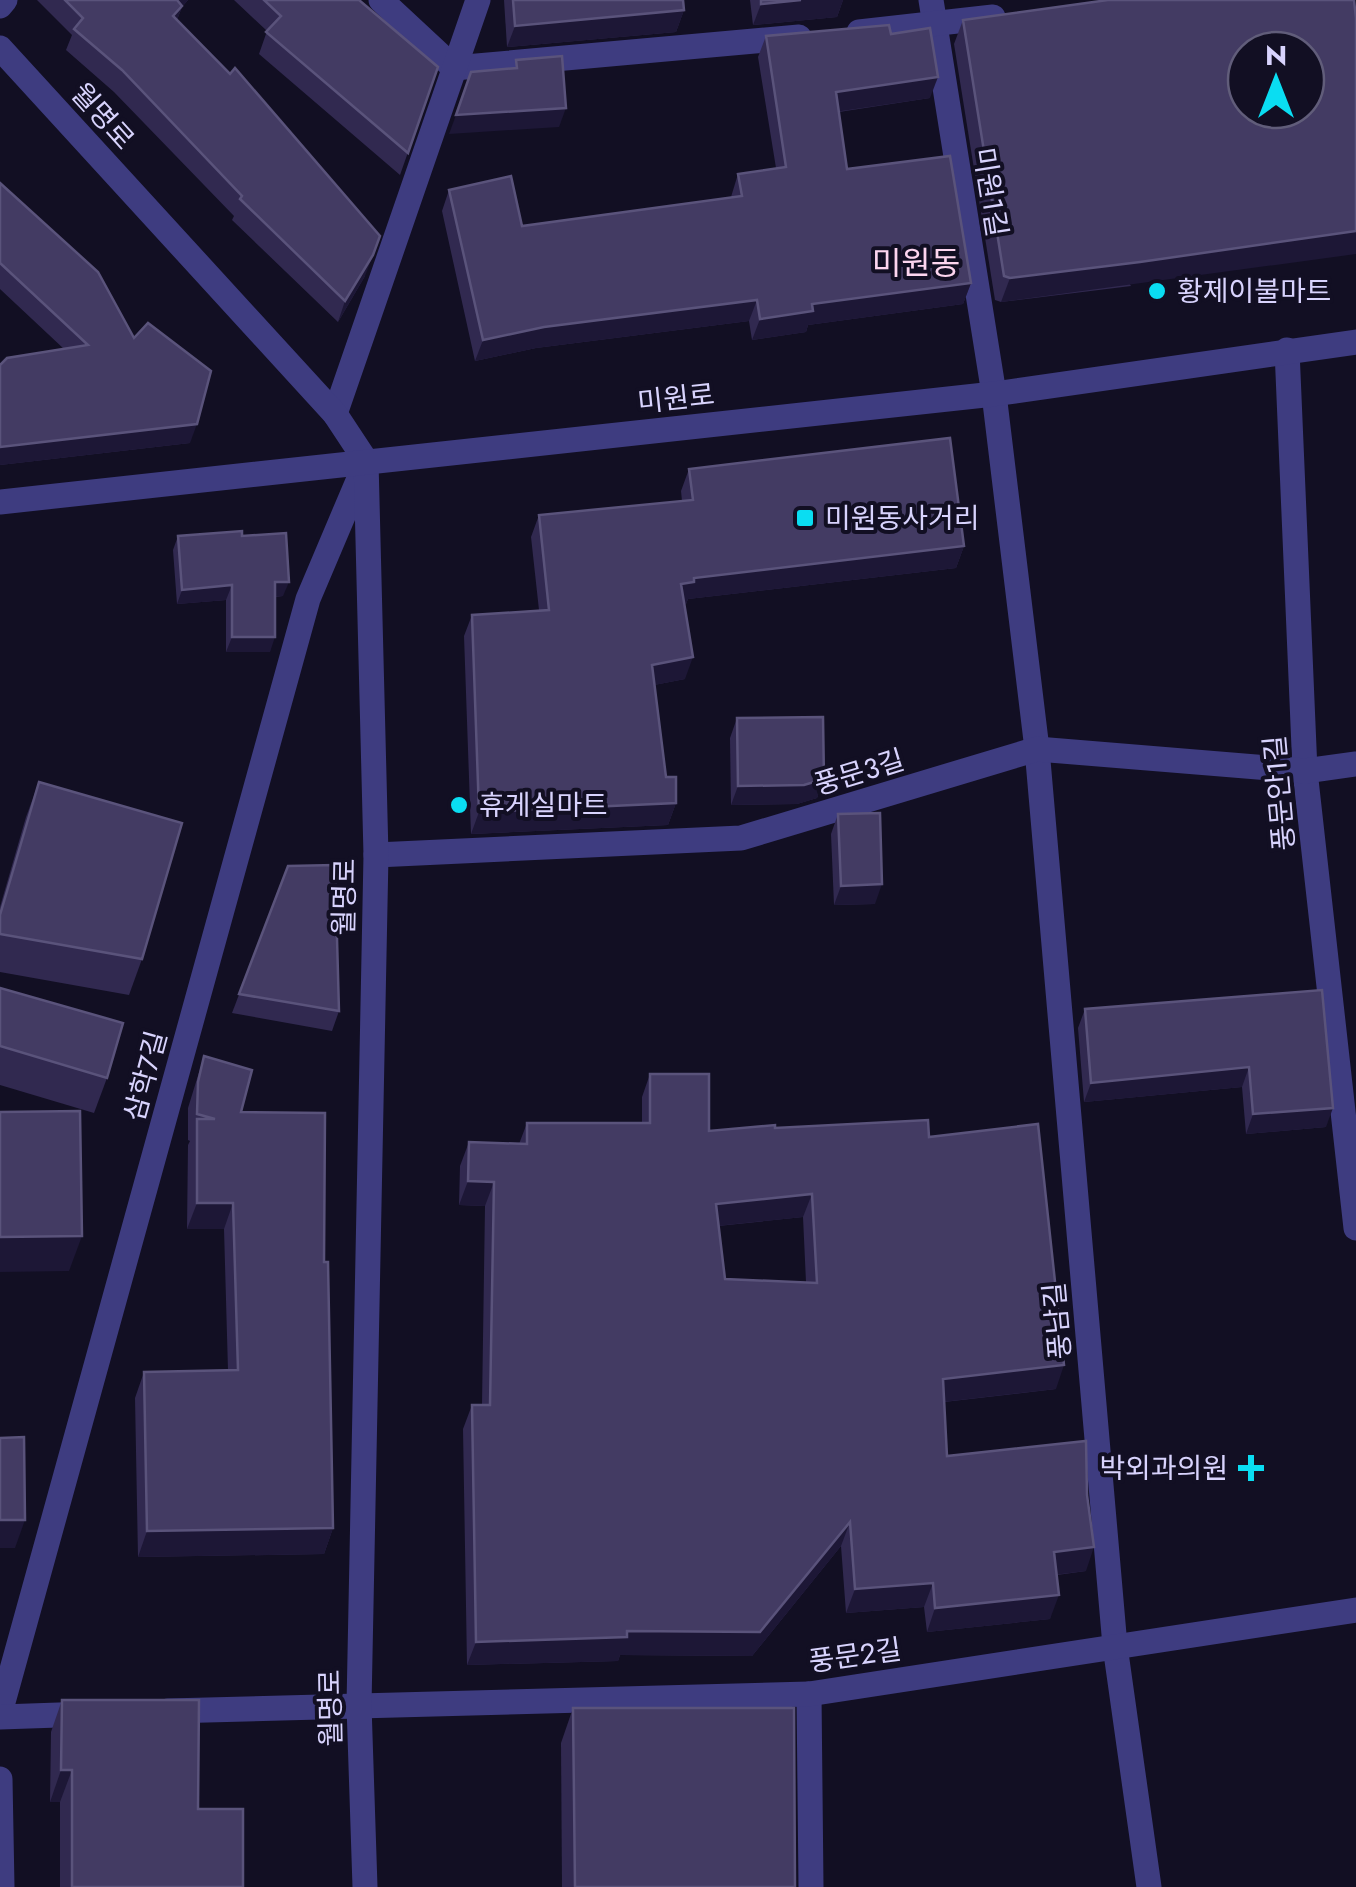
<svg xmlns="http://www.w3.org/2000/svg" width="1356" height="1887" font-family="Jost,'Noto Sans KR',sans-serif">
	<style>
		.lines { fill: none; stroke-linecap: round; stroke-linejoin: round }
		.service { stroke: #3e3c80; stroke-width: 25 }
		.minor { stroke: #3e3c80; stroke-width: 25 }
		.tertiary { stroke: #3e3c80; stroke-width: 25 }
		.wall { fill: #312950; fill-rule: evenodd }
		.shaded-wall { fill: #1d1736 }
		.building { fill: #433b63; stroke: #5a537b; stroke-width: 2.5; fill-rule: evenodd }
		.poi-dot { fill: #0addf2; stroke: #120f23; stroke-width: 4 }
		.labels { text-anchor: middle; stroke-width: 8; stroke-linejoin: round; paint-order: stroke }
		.street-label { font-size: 28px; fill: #d8d3fd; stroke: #120f23 }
		.poi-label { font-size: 28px; fill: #d8d3fd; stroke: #120f23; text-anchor: start }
		.quarter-label { font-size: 32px; fill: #fdd5ef; stroke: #120f23 }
	</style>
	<rect width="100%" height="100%" fill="#120f23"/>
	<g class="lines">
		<g class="service">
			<path d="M381 0 454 68 799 37"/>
			<path d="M931 0 994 394"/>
			<path d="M859 32 993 17"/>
			<path d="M335 414 478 0"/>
		</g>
		<g class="minor">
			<path d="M0 6 5 0"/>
			<path d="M1287 350 1305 771 1356 1228"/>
			<path d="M994 394 1037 749 1115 1646 1149 1887"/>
			<path d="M376 855 741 838 1037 749 1305 771 1356 764"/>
			<path d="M809 1694 811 1887"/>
			<path d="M168 1711 809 1694 1356 1610"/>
			<path d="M0 1713 308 599 366 462"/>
			<path d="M0 1717 88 1714"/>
			<path d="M0 1779 2 1887"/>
		</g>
		<g class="tertiary">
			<path d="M0 48 335 414 366 461 376 855 359 1705 365 1887"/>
			<path d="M0 502 994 394 1356 342"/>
		</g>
	</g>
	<g class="wall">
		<path d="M37 0H188L182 7 177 20 365 276 338 322 232 220 234 216 114 92 66 50 72 35Z"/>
		<path d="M234 0H359L438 67 400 175 259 54 267 31Z"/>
		<path d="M504 0H683L684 10 676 32 507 47Z"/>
		<path d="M750 0H843L837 17 753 25Z"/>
		<path d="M963 20 1131 286 1001 302 995 300 954 44Z"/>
		<path d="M891 34 930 98 839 112 847 169 971 283 963 304 808 325 806 332 752 340 749 321 536 348 475 361 442 211 449 190 522 226 731 197 738 174 776 168 758 57 766 36Z"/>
		<path d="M0 183 190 443 0 465V365L64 349 0 289Z"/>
		<path d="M689 469 964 546 956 568 688 599 686 604 684 605 685 679 654 685 666 777 676 803 668 825 471 834 464 636 472 615 539 610 531 537 539 515 682 501 681 491Z"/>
		<path d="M178 536H242L283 596 275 597 270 652H226V600L177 604 173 550Z"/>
		<path d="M737 718 824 779 817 798 797 804 731 805 730 738Z"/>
		<path d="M39 782 142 959 129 995 0 972V907L26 817Z"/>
		<path d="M838 814 875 904 834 905 831 834Z"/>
		<path d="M288 866 339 1011 332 1031 232 1013Z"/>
		<path d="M0 988 107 1078 94 1113 0 1085Z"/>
		<path d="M1322 990 1326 1127 1246 1134 1242 1087 1084 1102 1078 1028 1085 1009Z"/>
		<path d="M204 1056 241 1112 324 1262 333 1528 324 1554 138 1557 135 1398 144 1372 228 1370 224 1229H187L188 1145 190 1141 188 1140V1108Z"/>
		<path d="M650 1074 709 1131 775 1128 929 1137 1056 1389 944 1402 947 1456 1086 1571 1057 1575 1050 1619 927 1632 924 1607 846 1613 841 1546 752 1656 620 1655 618 1661 467 1665 463 1429 472 1405H482L485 1206 459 1205 460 1166 469 1142 519 1144 527 1123H642V1097ZM803 1217 806 1282 725 1279 718 1226Z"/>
		<path d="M62 1700 198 1809 243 1887H60V1802H50L51 1732Z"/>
		<path d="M573 1708 795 1887H562L561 1743Z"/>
	</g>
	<g class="shaded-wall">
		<path d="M175 0H188L182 7 174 27 165 37Z"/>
		<path d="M801 0H843L837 17 753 25 761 4Z"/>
		<path d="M684 10 676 32 507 47 515 26Z"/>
		<path d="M938 77 930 98 828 113 836 92Z"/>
		<path d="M566 108 559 127 449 134 456 115Z"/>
		<path d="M1356 231V254L1001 302 1010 278Z"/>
		<path d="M373 255 365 276 338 322 345 301Z"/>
		<path d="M971 283 963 304 808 325 806 332 752 340 760 319 812 304Z"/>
		<path d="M757 300 749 321 536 348 475 361 483 340 544 327Z"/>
		<path d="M197 424 190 443 0 465V447Z"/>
		<path d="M964 546 956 568 688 599 686 604 673 606 681 584 694 578Z"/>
		<path d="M275 582H289L283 596 270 597Z"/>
		<path d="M232 585 226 600 177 604 182 590Z"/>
		<path d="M232 637H275L270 652H226Z"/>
		<path d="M693 657 685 679 644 687 652 665Z"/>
		<path d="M824 779 817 798 797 804 731 805 738 786Z"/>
		<path d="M676 803 668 825 471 834 479 812Z"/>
		<path d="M882 884 875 904 834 905 841 886Z"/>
		<path d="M1249 1067 1242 1087 1084 1102 1091 1083Z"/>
		<path d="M1333 1108 1326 1127 1246 1134 1253 1114Z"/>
		<path d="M468 1181 494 1182 485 1206 459 1205Z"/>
		<path d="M812 1194 803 1217 707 1227 716 1204Z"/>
		<path d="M197 1203H233L224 1229H187Z"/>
		<path d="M82 1236 69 1271 0 1272V1237Z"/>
		<path d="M1064 1365 1056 1389 934 1403 943 1379Z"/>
		<path d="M0 1520H25L15 1548H0Z"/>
		<path d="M850 1522 841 1546 752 1656 620 1655 618 1661 467 1665 476 1642 627 1631Z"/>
		<path d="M333 1528 324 1554 138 1557 147 1531Z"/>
		<path d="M1094 1547 1086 1571 1045 1576 1054 1552Z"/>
		<path d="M933 1583 924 1607 846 1613 855 1589Z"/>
		<path d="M1059 1595 1050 1619 927 1632 935 1608Z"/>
		<path d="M61 1770H72L60 1802H50Z"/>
	</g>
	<g class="building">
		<path d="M65 0H177L182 6 173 16 230 74 235 68 380 236 373 255 345 301 240 199 242 196 122 70 74 29 83 18Z"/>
		<path d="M264 0H359L438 67 408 153 266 32 281 16Z"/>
		<path d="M513 0H683L684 10 515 26Z"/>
		<path d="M761 0H801L761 4Z"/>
		<path d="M1108 0H1354L1356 18V231L1140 262 1010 278 1004 276 963 20ZM1246 50H1306V110H1246Z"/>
		<path d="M889 25 891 34 930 28 938 77 836 92 847 169 950 156 971 283 812 304 813 311 760 319 757 300 544 327 483 340 449 190 511 176 522 226 742 196 738 174 786 167 766 36Z"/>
		<path d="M562 56 566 108 456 115 471 72 517 68 516 60Z"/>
		<path d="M0 183 98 272 134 338 148 323 211 371 197 424 0 447V365L7 358 88 345 0 263Z"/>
		<path d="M950 438 964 546 694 578V582L681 584 693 657 652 665 666 777H676V803L479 812 472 615 549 610 539 515 693 500 689 469Z"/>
		<path d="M242 531V536L286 533 289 582H275V637H232V585L182 590 178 536Z"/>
		<path d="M823 717 824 779 804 785 738 786 737 718Z"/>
		<path d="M39 782 182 823 142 959 0 934V915Z"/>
		<path d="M880 813 882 884 841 886 838 814Z"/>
		<path d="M335 865 339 1011 239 994 288 866Z"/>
		<path d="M0 988 123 1023 107 1078 0 1046Z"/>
		<path d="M1322 990 1333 1108 1253 1114 1249 1067 1091 1083 1085 1009Z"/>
		<path d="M204 1056 252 1070 241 1112 325 1113 324 1262H328L333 1528 147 1531 144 1372 238 1370 233 1203H197V1119H215L197 1114 198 1082Z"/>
		<path d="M650 1074H709V1131L775 1125V1128L928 1120 929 1137 1038 1124 1064 1365 943 1379 947 1456 1086 1441 1087 1495 1094 1547 1054 1552 1059 1595 935 1608 933 1583 855 1589 850 1522 760 1632 627 1631V1637L476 1642 472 1405H490L494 1182 468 1181 469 1142 527 1144V1123H650ZM812 1194 817 1283 725 1279 716 1204Z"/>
		<path d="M80 1111 82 1236 0 1237V1112Z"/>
		<path d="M24 1437 25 1520H0V1438Z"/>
		<path d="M62 1700H199L198 1809H243V1887H72V1770H61Z"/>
		<path d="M573 1708H794L795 1887H575Z"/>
	</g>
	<g class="poi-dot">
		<circle cx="1157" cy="291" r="10"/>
		<rect x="795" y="508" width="20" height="20" rx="5"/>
		<circle cx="459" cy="805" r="10"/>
		<path d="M1246 1453h10v10h10v10h-10v10h-10v-10h-10v-10h10z"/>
	</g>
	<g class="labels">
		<g class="street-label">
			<text transform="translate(103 116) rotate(48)" y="10">월명로</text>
			<text transform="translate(991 192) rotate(81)" y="10">미원1길</text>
			<text transform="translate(676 398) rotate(-6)" y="10">미원로</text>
			<text transform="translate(859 772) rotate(-17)" y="10">풍문3길</text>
			<text transform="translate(1279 793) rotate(-95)" y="10">풍문안1길</text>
			<text transform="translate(344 897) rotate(-89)" y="10">월명로</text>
			<text transform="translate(145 1076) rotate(-75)" y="10">삼학7길</text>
			<text transform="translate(1057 1321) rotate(-95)" y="10">풍남길</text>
			<text transform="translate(855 1655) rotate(-8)" y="10">풍문2길</text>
			<text transform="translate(330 1708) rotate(-91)" y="10">월명로</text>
		</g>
		<g class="poi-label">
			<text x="1177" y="301">황제이불마트</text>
			<text x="825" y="528">미원동사거리</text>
			<text x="479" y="815">휴게실마트</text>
			<text x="1228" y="1478" text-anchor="end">박외과의원</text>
		</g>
		<g class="quarter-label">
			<text x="916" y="274">미원동</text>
		</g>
	</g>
	<g transform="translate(1276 80)"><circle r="48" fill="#120f23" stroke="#615d7a" stroke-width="2.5"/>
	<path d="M0-8L18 38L0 25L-18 38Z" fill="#0addf2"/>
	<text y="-15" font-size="28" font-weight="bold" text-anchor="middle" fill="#d8d3fd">N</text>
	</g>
</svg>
